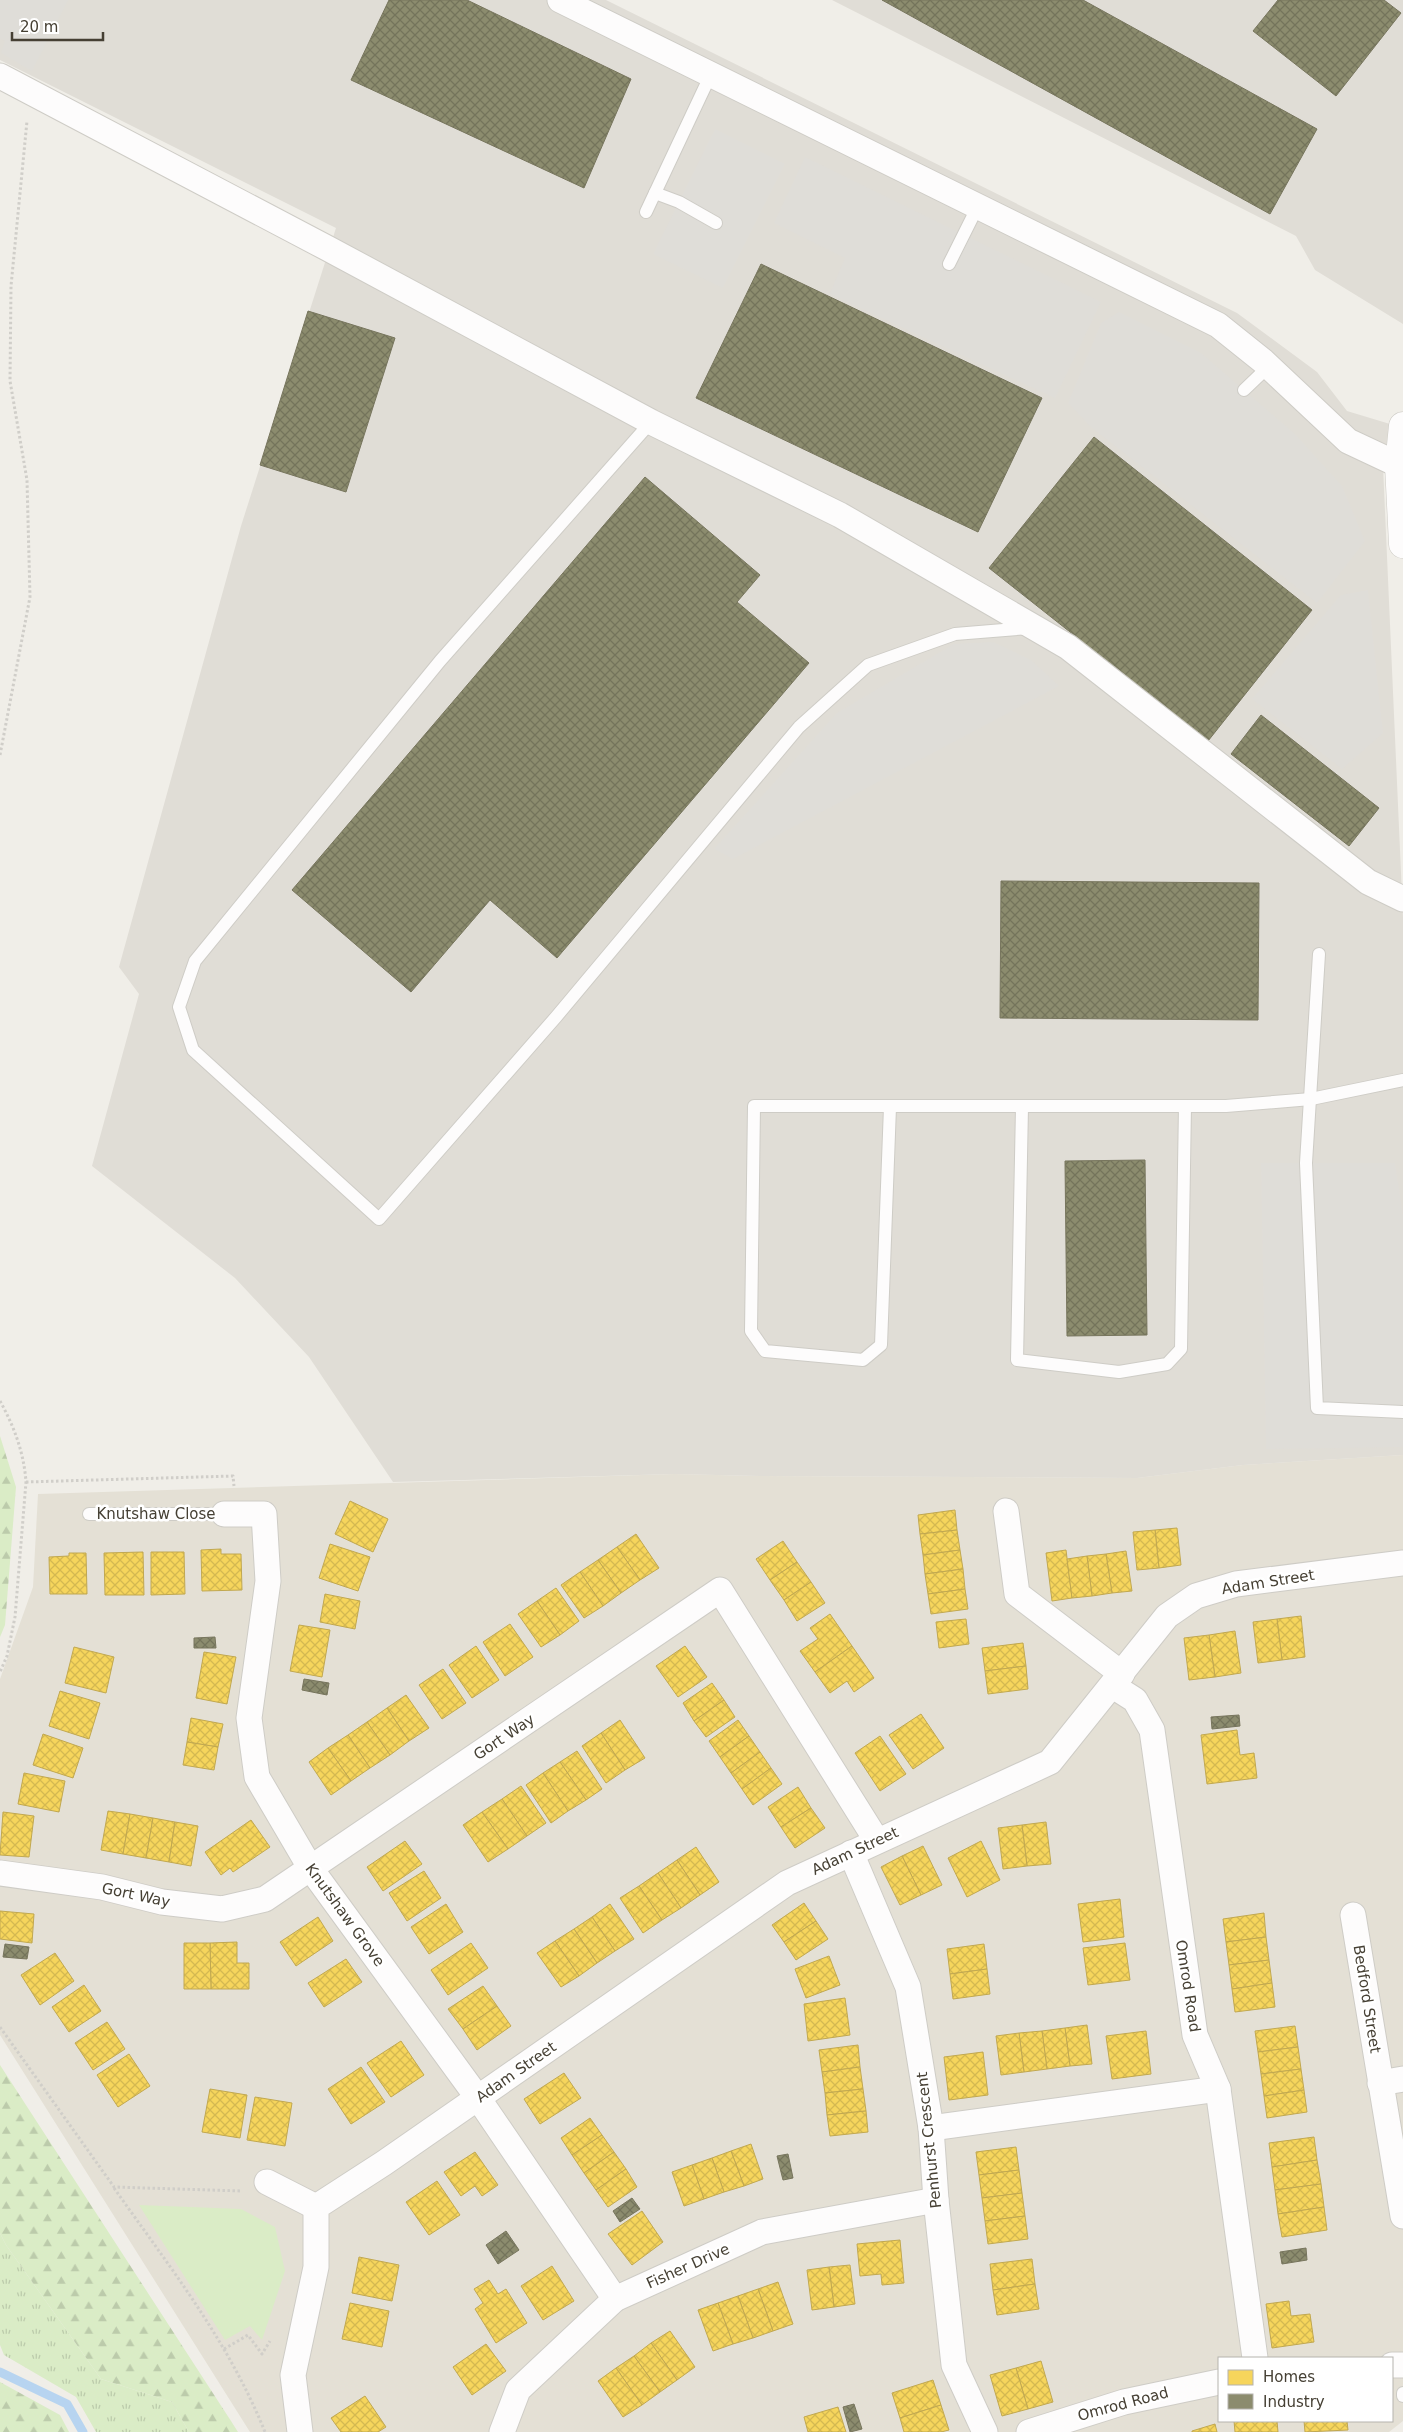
<svg xmlns="http://www.w3.org/2000/svg" width="1403" height="2432" font-family="'DejaVu Sans',sans-serif">
	<style>
		.residential { fill: #e4e0d5; fill-rule: evenodd }
		.industrial { fill: #e0ddd6 }
		.grass { fill: url(#grass-tufts) }
		.forest { fill: url(#forest-firs) }
		.green { fill: #daecc6 }
		.parking { fill: #dfddd8 }
		.homes { fill: url(#homes-cross-hatch); stroke: #c1a850 }
		.industry { fill: url(#industry-cross-hatch); stroke: #77755d }
		.lines { fill: none; stroke-linecap: round; stroke-linejoin: round }
		.stream { stroke: #b7d4f0; stroke-width: 9 }
		.service-casing { stroke: #ceccc6; stroke-width: 14 }
		.minor-casing { stroke: #ceccc6; stroke-width: 27 }
		.tertiary-casing { stroke: #ceccc6; stroke-width: 29 }
		.path { stroke: #d0cec9; stroke-width: 3; stroke-dasharray: 2.5 2.5; stroke-linecap: butt }
		.service { stroke: #fdfcfc; stroke-width: 12 }
		.minor { stroke: #fdfcfc; stroke-width: 25 }
		.tertiary { stroke: #fdfcfc; stroke-width: 28 }
		.labels { text-anchor: middle; stroke-width: 5; stroke-linejoin: round; paint-order: stroke }
		.street-label { font-size: 15px; fill: #464034; stroke: #fff }
	</style>
	<defs>
		<pattern id="grass-tufts" width="24" height="20" patternUnits="userSpaceOnUse" patternTransform="scale(1.25)"><rect width="24" height="20" fill="#daecc6"/><path d="M3 7l-1-3M5 7V3M7 7l1-3M15 17l-1-3M17 17v-4M19 17l1-3" fill="none" stroke="#bccbab"/></pattern>
		<pattern id="forest-firs" width="22" height="20" patternUnits="userSpaceOnUse" patternTransform="scale(1.25)"><rect width="22" height="20" fill="#daecc6"/><path d="M5 1l3.5 6h-7zM16 11l3.5 6h-7z" fill="#bccbab"/></pattern>
		<pattern id="homes-cross-hatch" width="8" height="8" patternUnits="userSpaceOnUse" patternTransform="scale(1.25)"><rect width="8" height="8" fill="#f6d55c"/><path d="M0 0l8 8M0 8l8-8" fill="none" stroke="#d4b851"/></pattern>
		<pattern id="industry-cross-hatch" width="8" height="8" patternUnits="userSpaceOnUse" patternTransform="scale(1.25)"><rect width="8" height="8" fill="#8c8c6e"/><path d="M0 0l8 8M0 8l8-8" fill="none" stroke="#74745b"/></pattern>
	</defs>
	<rect width="100%" height="100%" fill="#f0eee8"/>
	<path class="residential" d="M1403 1455V2421L1389 2432H250L0 2035V1679L33 1587 38 1494 674 1474 759 1476 1137 1478 1243 1465ZM1219 2358H1392V2421H1219Z"/>
	<g class="industrial">
		<path d="M0 0H606L1237 313 1317 372 1347 411 1390 424 1383 466 1403 918V1455L1243 1465 1137 1478 759 1476 674 1474 393 1482 309 1357 235 1278 92 1166 139 994 119 967 241 526 336 228 0 60Z"/>
		<path d="M832 0H1403V324L1315 270 1296 236Z"/>
	</g>
	<path class="grass" d="M0 2233 6 2245 101 2379 172 2402 189 2432H96L76 2397 4 2355 0 2345Z"/>
	<g class="forest">
		<path d="M0 1436 16 1487 5 1625 0 1637Z"/>
		<path d="M0 2065 231 2421 238 2432H189L172 2402 101 2379 6 2245 0 2233Z"/>
		<path d="M0 2382 60 2415 69 2432H0Z"/>
	</g>
	<path class="green" d="M139 2205 241 2209 275 2227 285 2271 262 2340 250 2326 225 2340Z"/>
	<g class="parking">
		<path d="M0 0H68L32 71 1 53 5 41 0 39Z"/>
		<path d="M715 129 785 164 723 288 653 254Z"/>
		<path d="M805 157 1101 302 1055 398 830 294 845 258 774 223Z"/>
		<path d="M1119 312 1201 353 1295 434 1342 486 1365 541 1317 603 1092 428 1068 403 1101 323Z"/>
		<path d="M1368 590 1383 733 1342 769 1252 699 1341 595Z"/>
		<path d="M993 642 1031 660 1059 686 733 859 714 849 837 713 954 644Z"/>
		<path d="M1261 1163H1395L1403 1215V1447L1266 1449Z"/>
	</g>
	<g class="homes">
		<path d="M350 1501 388 1519 373 1552 335 1534Z"/>
		<path d="M955 1510 957 1530 920 1534 918 1515Z"/>
		<path d="M1177 1528 1181 1565 1159 1568 1155 1530Z"/>
		<path d="M957 1530 960 1550 923 1555 920 1534Z"/>
		<path d="M1155 1530 1159 1568 1137 1570 1133 1532Z"/>
		<path d="M636 1534 659 1568 640 1580 617 1547Z"/>
		<path d="M783 1541 797 1562 770 1580 756 1559Z"/>
		<path d="M330 1544 370 1557 358 1591 319 1578Z"/>
		<path d="M617 1547 640 1580 621 1593 598 1560Z"/>
		<path d="M221 1549V1554H241L242 1590 202 1591 201 1550Z"/>
		<path d="M960 1550 963 1569 925 1574 923 1555Z"/>
		<path d="M1066 1550 1072 1598 1052 1601 1046 1553Z"/>
		<path d="M1126 1551 1132 1591 1112 1593 1106 1554Z"/>
		<path d="M143 1552 144 1595H105L104 1553Z"/>
		<path d="M151 1552H184L185 1594 151 1595Z"/>
		<path d="M69 1553H86L87 1594H50L49 1557 69 1556Z"/>
		<path d="M1106 1554 1112 1593 1092 1596 1087 1556Z"/>
		<path d="M1087 1556 1092 1596 1072 1598 1067 1559Z"/>
		<path d="M598 1560 621 1593 603 1606 580 1572Z"/>
		<path d="M797 1562 811 1582 784 1600 770 1580Z"/>
		<path d="M963 1569 965 1589 928 1594 925 1574Z"/>
		<path d="M580 1572 603 1606 584 1618 561 1585Z"/>
		<path d="M811 1582 825 1603 797 1621 784 1600Z"/>
		<path d="M556 1588 579 1621 560 1635 537 1601Z"/>
		<path d="M965 1589 968 1609 931 1614 928 1594Z"/>
		<path d="M325 1594 360 1601 355 1629 320 1622Z"/>
		<path d="M537 1601 560 1635 541 1647 518 1614Z"/>
		<path d="M830 1614 852 1646 815 1672 800 1651 818 1639 810 1628Z"/>
		<path d="M1301 1616 1305 1657 1282 1660 1277 1619Z"/>
		<path d="M966 1619 969 1644 939 1648 936 1622Z"/>
		<path d="M1277 1619 1282 1660 1258 1663 1253 1622Z"/>
		<path d="M510 1624 533 1657 505 1676 483 1642Z"/>
		<path d="M299 1625 330 1630 322 1677 290 1671Z"/>
		<path d="M1235 1631 1241 1673 1215 1677 1209 1635Z"/>
		<path d="M1209 1635 1215 1677 1189 1680 1184 1638Z"/>
		<path d="M1023 1643 1026 1666 985 1671 982 1648Z"/>
		<path d="M476 1646 499 1680 472 1698 449 1665Z"/>
		<path d="M685 1646 707 1677 678 1697 656 1666Z"/>
		<path d="M852 1646 874 1678 854 1692 847 1681 830 1693 815 1672Z"/>
		<path d="M74 1647 114 1657 106 1693 65 1683Z"/>
		<path d="M204 1652 236 1657 227 1704 196 1698Z"/>
		<path d="M1026 1666 1028 1689 988 1694 985 1671Z"/>
		<path d="M443 1669 466 1703 442 1719 419 1685Z"/>
		<path d="M712 1683 724 1700 694 1721 683 1703Z"/>
		<path d="M60 1691 100 1703 89 1739 49 1726Z"/>
		<path d="M406 1695 429 1728 409 1741 387 1708Z"/>
		<path d="M724 1700 735 1717 706 1737 694 1721Z"/>
		<path d="M387 1708 409 1741 390 1755 367 1722Z"/>
		<path d="M921 1714 944 1748 913 1769 889 1735Z"/>
		<path d="M191 1718 223 1724 218 1747 187 1742Z"/>
		<path d="M620 1720 645 1758 625 1770 601 1733Z"/>
		<path d="M738 1720 749 1736 720 1757 709 1741Z"/>
		<path d="M367 1722 390 1755 370 1768 348 1735Z"/>
		<path d="M1237 1730 1240 1755 1254 1753 1257 1778 1207 1784 1201 1735Z"/>
		<path d="M601 1733 625 1770 606 1783 582 1746Z"/>
		<path d="M43 1734 83 1748 73 1778 33 1765Z"/>
		<path d="M348 1735 370 1768 351 1781 328 1748Z"/>
		<path d="M749 1736 760 1752 731 1773 720 1757Z"/>
		<path d="M880 1736 906 1774 880 1791 855 1753Z"/>
		<path d="M187 1742 218 1747 214 1770 183 1765Z"/>
		<path d="M328 1748 351 1781 331 1795 309 1762Z"/>
		<path d="M577 1751 602 1789 586 1800 560 1762Z"/>
		<path d="M760 1752 771 1768 742 1789 731 1773Z"/>
		<path d="M560 1762 586 1800 568 1811 543 1773Z"/>
		<path d="M771 1768 782 1784 753 1805 742 1789Z"/>
		<path d="M24 1773 65 1781 59 1812 18 1804Z"/>
		<path d="M543 1773 568 1811 551 1823 526 1785Z"/>
		<path d="M521 1786 546 1823 527 1836 502 1799Z"/>
		<path d="M798 1787 811 1808 781 1827 768 1807Z"/>
		<path d="M502 1799 527 1836 508 1849 482 1812Z"/>
		<path d="M811 1808 825 1828 795 1848 781 1827Z"/>
		<path d="M108 1811 130 1814 123 1854 101 1850Z"/>
		<path d="M3 1812 34 1816 29 1857 0 1855Z"/>
		<path d="M482 1812 508 1849 488 1862 463 1825Z"/>
		<path d="M130 1814 153 1818 146 1858 123 1854Z"/>
		<path d="M153 1818 175 1822 169 1862 146 1858Z"/>
		<path d="M251 1820 270 1847 233 1872 230 1868 221 1875 205 1852Z"/>
		<path d="M175 1822 198 1826 191 1866 169 1862Z"/>
		<path d="M1046 1822 1051 1864 1027 1866 1022 1825Z"/>
		<path d="M1022 1825 1027 1866 1003 1869 998 1828Z"/>
		<path d="M405 1841 422 1864 383 1891 367 1867Z"/>
		<path d="M981 1841 1000 1880 967 1897 948 1858Z"/>
		<path d="M923 1846 942 1885 921 1895 902 1856Z"/>
		<path d="M696 1847 719 1882 700 1895 677 1860Z"/>
		<path d="M902 1856 921 1895 900 1905 881 1867Z"/>
		<path d="M677 1860 700 1895 681 1908 658 1873Z"/>
		<path d="M424 1871 441 1898 407 1921 389 1893Z"/>
		<path d="M658 1873 681 1908 662 1920 639 1886Z"/>
		<path d="M639 1886 662 1920 643 1933 620 1898Z"/>
		<path d="M1120 1899 1124 1937 1083 1942 1078 1904Z"/>
		<path d="M804 1903 816 1921 784 1942 772 1925Z"/>
		<path d="M446 1904 463 1932 429 1954 411 1927Z"/>
		<path d="M610 1904 634 1939 615 1951 592 1917Z"/>
		<path d="M0 1911 34 1914 32 1943 0 1939Z"/>
		<path d="M1264 1913 1266 1937 1226 1942 1223 1919Z"/>
		<path d="M318 1917 333 1941 296 1966 280 1942Z"/>
		<path d="M592 1917 615 1951 597 1963 574 1929Z"/>
		<path d="M816 1921 828 1939 796 1960 784 1942Z"/>
		<path d="M574 1929 597 1963 579 1976 555 1941Z"/>
		<path d="M1266 1937 1269 1960 1229 1965 1226 1942Z"/>
		<path d="M555 1941 579 1976 561 1987 537 1953Z"/>
		<path d="M237 1942V1963H249V1989H211L210 1943Z"/>
		<path d="M184 1943H210L211 1989H184Z"/>
		<path d="M471 1943 488 1968 448 1995 431 1970Z"/>
		<path d="M1125 1943 1130 1980 1088 1985 1083 1948Z"/>
		<path d="M984 1944 987 1969 950 1974 947 1949Z"/>
		<path d="M55 1953 74 1981 40 2005 21 1975Z"/>
		<path d="M829 1956 840 1985 806 1998 795 1969Z"/>
		<path d="M346 1959 362 1982 324 2007 308 1983Z"/>
		<path d="M1269 1960 1272 1983 1232 1989 1229 1965Z"/>
		<path d="M987 1969 990 1994 953 1999 950 1974Z"/>
		<path d="M1272 1983 1275 2007 1235 2012 1232 1989Z"/>
		<path d="M84 1985 101 2011 69 2032 52 2007Z"/>
		<path d="M483 1986 497 2006 463 2029 448 2009Z"/>
		<path d="M845 1998 850 2035 808 2041 804 2004Z"/>
		<path d="M497 2006 511 2026 477 2050 463 2029Z"/>
		<path d="M107 2022 125 2049 93 2070 75 2043Z"/>
		<path d="M1087 2025 1092 2064 1070 2066 1065 2028Z"/>
		<path d="M1295 2026 1298 2047 1258 2052 1255 2031Z"/>
		<path d="M1065 2028 1070 2066 1047 2069 1042 2031Z"/>
		<path d="M1042 2031 1047 2069 1024 2072 1019 2033Z"/>
		<path d="M1146 2031 1151 2074 1112 2079 1106 2036Z"/>
		<path d="M1019 2033 1024 2072 1001 2075 996 2036Z"/>
		<path d="M401 2041 424 2075 391 2097 367 2063Z"/>
		<path d="M858 2045 860 2067 822 2072 819 2050Z"/>
		<path d="M1298 2047 1301 2069 1261 2074 1258 2052Z"/>
		<path d="M983 2052 988 2095 949 2100 944 2057Z"/>
		<path d="M129 2054 150 2086 118 2107 97 2075Z"/>
		<path d="M361 2067 385 2102 351 2124 328 2089Z"/>
		<path d="M860 2067 863 2089 825 2093 822 2072Z"/>
		<path d="M1301 2069 1304 2090 1264 2096 1261 2074Z"/>
		<path d="M564 2073 581 2098 540 2124 524 2099Z"/>
		<path d="M210 2089 247 2095 240 2138 202 2132Z"/>
		<path d="M863 2089 866 2111 827 2115 825 2093Z"/>
		<path d="M1304 2090 1307 2112 1267 2118 1264 2096Z"/>
		<path d="M255 2097 292 2103 285 2146 247 2140Z"/>
		<path d="M866 2111 868 2132 830 2136 827 2115Z"/>
		<path d="M590 2118 602 2135 572 2155 561 2138Z"/>
		<path d="M602 2135 614 2152 584 2173 572 2155Z"/>
		<path d="M1314 2137 1317 2160 1272 2167 1269 2143Z"/>
		<path d="M751 2144 763 2179 744 2186 731 2151Z"/>
		<path d="M1016 2147 1019 2170 979 2175 976 2152Z"/>
		<path d="M731 2151 744 2186 724 2192 712 2158Z"/>
		<path d="M475 2152 498 2185 482 2196 475 2186 461 2196 444 2172Z"/>
		<path d="M614 2152 626 2169 596 2190 584 2173Z"/>
		<path d="M712 2158 724 2192 704 2199 692 2165Z"/>
		<path d="M1317 2160 1321 2184 1275 2190 1272 2167Z"/>
		<path d="M692 2165 704 2199 684 2206 672 2172Z"/>
		<path d="M626 2169 637 2187 608 2207 596 2190Z"/>
		<path d="M1019 2170 1022 2193 982 2198 979 2175Z"/>
		<path d="M437 2181 460 2215 429 2235 406 2202Z"/>
		<path d="M1321 2184 1324 2207 1278 2214 1275 2190Z"/>
		<path d="M1022 2193 1025 2216 985 2221 982 2198Z"/>
		<path d="M1324 2207 1327 2230 1282 2237 1278 2214Z"/>
		<path d="M642 2211 663 2242 632 2265 608 2234Z"/>
		<path d="M1025 2216 1028 2239 988 2244 985 2221Z"/>
		<path d="M900 2240 904 2283 882 2285 881 2274 860 2276 857 2244Z"/>
		<path d="M359 2257 399 2265 392 2301 352 2293Z"/>
		<path d="M1032 2259 1035 2284 993 2290 990 2264Z"/>
		<path d="M850 2265 855 2304 834 2307 829 2267Z"/>
		<path d="M552 2266 574 2301 543 2320 521 2286Z"/>
		<path d="M829 2267 834 2307 812 2310 807 2270Z"/>
		<path d="M489 2280 498 2294 506 2289 527 2323 496 2343 475 2309 483 2303 474 2289Z"/>
		<path d="M778 2282 793 2324 773 2331 758 2289Z"/>
		<path d="M1035 2284 1039 2309 997 2315 993 2290Z"/>
		<path d="M758 2289 773 2331 753 2338 738 2296Z"/>
		<path d="M738 2296 753 2338 733 2344 718 2303Z"/>
		<path d="M1289 2301 1291 2316 1310 2314 1314 2342 1272 2348 1266 2304Z"/>
		<path d="M350 2303 389 2311 382 2347 342 2339Z"/>
		<path d="M718 2303 733 2344 713 2351 698 2310Z"/>
		<path d="M670 2331 695 2367 677 2380 651 2343Z"/>
		<path d="M651 2343 677 2380 660 2392 634 2356Z"/>
		<path d="M486 2344 506 2371 472 2395 453 2367Z"/>
		<path d="M634 2356 660 2392 642 2405 616 2368Z"/>
		<path d="M1041 2361 1053 2402 1028 2409 1016 2368Z"/>
		<path d="M616 2368 642 2405 623 2417 598 2381Z"/>
		<path d="M1016 2368 1028 2409 1002 2416 990 2375Z"/>
		<path d="M933 2380 941 2405 900 2418 892 2393Z"/>
		<path d="M365 2396 386 2427 378 2432H341L331 2418Z"/>
		<path d="M941 2405 949 2430 941 2432H904L900 2418Z"/>
		<path d="M838 2407 846 2432H808L804 2417Z"/>
		<path d="M1234 2421H1277L1278 2432H1235Z"/>
		<path d="M1304 2421H1347L1348 2430 1305 2432Z"/>
		<path d="M1215 2424 1217 2432H1192V2431Z"/>
	</g>
	<g class="industry">
		<path d="M389 0H467L631 79 584 188 351 80Z"/>
		<path d="M882 0H1083L1317 129 1270 214Z"/>
		<path d="M1278 0H1384L1401 13 1336 96 1253 31Z"/>
		<path d="M761 264 1042 398 978 532 696 398Z"/>
		<path d="M308 311 395 338 346 492 260 465Z"/>
		<path d="M1094 437 1312 610 1208 741 989 568Z"/>
		<path d="M645 477 760 575 737 602 809 663 557 958 490 900 411 992 292 890Z"/>
		<path d="M1261 715 1379 808 1349 846 1231 754Z"/>
		<path d="M1001 881 1259 883 1258 1020 1000 1018Z"/>
		<path d="M1145 1160 1147 1335 1067 1336 1065 1161Z"/>
		<path d="M215 1637 216 1648H194V1638Z"/>
		<path d="M304 1679 329 1683 327 1695 302 1690Z"/>
		<path d="M1239 1715 1240 1726 1212 1729 1211 1717Z"/>
		<path d="M5 1944 29 1947 27 1959 3 1957Z"/>
		<path d="M788 2154 793 2178 783 2180 777 2156Z"/>
		<path d="M632 2198 640 2209 620 2222 613 2211Z"/>
		<path d="M506 2231 519 2250 498 2264 486 2245Z"/>
		<path d="M1306 2248 1307 2260 1282 2264 1280 2252Z"/>
		<path d="M854 2404 862 2429 850 2432 843 2407Z"/>
	</g>
	<g class="lines">
		<path class="stream" d="M0 2372 67 2404 83 2432"/>
		<g class="service-casing">
			<g id="service">
				<path d="M655 193 679 202 716 223"/>
				<path d="M646 212 711 74"/>
				<path d="M949 264 978 206"/>
				<path d="M1244 390 1269 366"/>
				<path d="M651 422 440 661 195 961 179 1007 193 1050 379 1219 556 1017 799 727 868 665 955 634 1029 628"/>
				<path d="M1319 954 1306 1163 1317 1408 1403 1412"/>
				<path d="M890 1107 881 1345 863 1360 765 1351 751 1331 754 1106H1226L1311 1099 1403 1080"/>
				<path d="M1022 1107 1017 1360 1119 1372 1167 1364 1181 1349 1185 1106"/>
				<path d="M89 1514H224"/>
				<path d="M1403 2393V2396"/>
			</g>
		</g>
		<g class="minor-casing">
			<g id="minor">
				<path d="M560 0 1218 325 1263 361 1348 441 1399 465"/>
				<path d="M0 76 327 248 651 422 840 515 1068 647 1368 882 1403 899"/>
				<path d="M1006 1511 1017 1594 1122 1674"/>
				<path d="M224 1514H264L268 1581 249 1718 257 1777 311 1869 478 2098 615 2299"/>
				<path d="M1113 1686 1135 1700 1152 1730 1195 2035 1218 2089 1255 2358"/>
				<path d="M851 1853 908 1987 931 2128 936 2200 954 2365 985 2432"/>
				<path d="M0 1873 102 1887 162 1902 222 1909 265 1899 720 1590 877 1841"/>
				<path d="M1353 1915 1403 2216"/>
				<path d="M1380 2083 1403 2079"/>
				<path d="M931 2128 1218 2089"/>
				<path d="M267 2182 316 2207"/>
				<path d="M1392 2365H1403"/>
				<path d="M300 2432 293 2375 316 2267V2207L384 2163 787 1883 1050 1762 1167 1616 1196 1596 1236 1584 1403 1563"/>
				<path d="M502 2432 518 2390 615 2299 762 2232 936 2200"/>
				<path d="M1029 2432 1124 2402 1219 2382"/>
			</g>
		</g>
		<g class="tertiary-casing">
			<path id="tertiary" d="M1403 426 1399 465 1403 544"/>
		</g>
		<g class="path">
			<path d="M0 755 30 597 27 480 10 381 11 286 27 121"/>
			<path d="M0 1401C14 1426 24 1453 26 1482L15 1617 7 1656 0 1672"/>
			<path d="M26 1482 233 1476 234 1486"/>
			<path d="M0 2027 114 2187 242 2191"/>
			<path d="M114 2188C169 2266 229 2342 265 2432"/>
			<path d="M224 2349 248 2335 262 2354 270 2341"/>
		</g>
		<use href="#service" class="service"/>
		<use href="#minor" class="minor"/>
		<use href="#tertiary" class="tertiary"/>
	</g>
	<g class="labels">
		<g class="street-label">
			<text x="156" y="1519">Knutshaw Close</text>
			<text transform="translate(1268 1582) rotate(-9)" y="5">Adam Street</text>
			<text transform="translate(504 1737) rotate(-34)" y="5">Gort Way</text>
			<text transform="translate(855 1851) rotate(-25)" y="5">Adam Street</text>
			<text transform="translate(136 1895) rotate(12)" y="5">Gort Way</text>
			<text transform="translate(345 1915) rotate(54)" y="5">Knutshaw Grove</text>
			<text transform="translate(1188 1986) rotate(81)" y="5">Omrod Road</text>
			<text transform="translate(1367 1999) rotate(81)" y="5">Bedford Street</text>
			<text transform="translate(516 2072) rotate(-35)" y="5">Adam Street</text>
			<text transform="translate(929 2140) rotate(-96)" y="5">Penhurst Crescent</text>
			<text transform="translate(688 2266) rotate(-24)" y="5">Fisher Drive</text>
			<text transform="translate(1123 2404) rotate(-15)" y="5">Omrod Road</text>
		</g>
	</g>
	<rect x="1218" y="2357" width="175" height="65" fill="#ffffff" stroke="#b5b3ae"/>
	<rect x="1228" y="2370" width="25" height="15" fill="#f6d55c" stroke="#b5b3ae"/>
	<text x="1263" y="2382" font-size="15" fill="#464034">Homes</text>
	<rect x="1228" y="2394" width="25" height="15" fill="#8c8c6e" stroke="#b5b3ae"/>
	<text x="1263" y="2407" font-size="15" fill="#464034">Industry</text>
	<path d="M12 32v8h91v-8" fill="none" stroke="#464034" stroke-width="2.5"/>
	<text x="20" y="32" font-size="15" fill="#464034" stroke="#ffffff" stroke-width="4" paint-order="stroke">20 m</text>
</svg>
